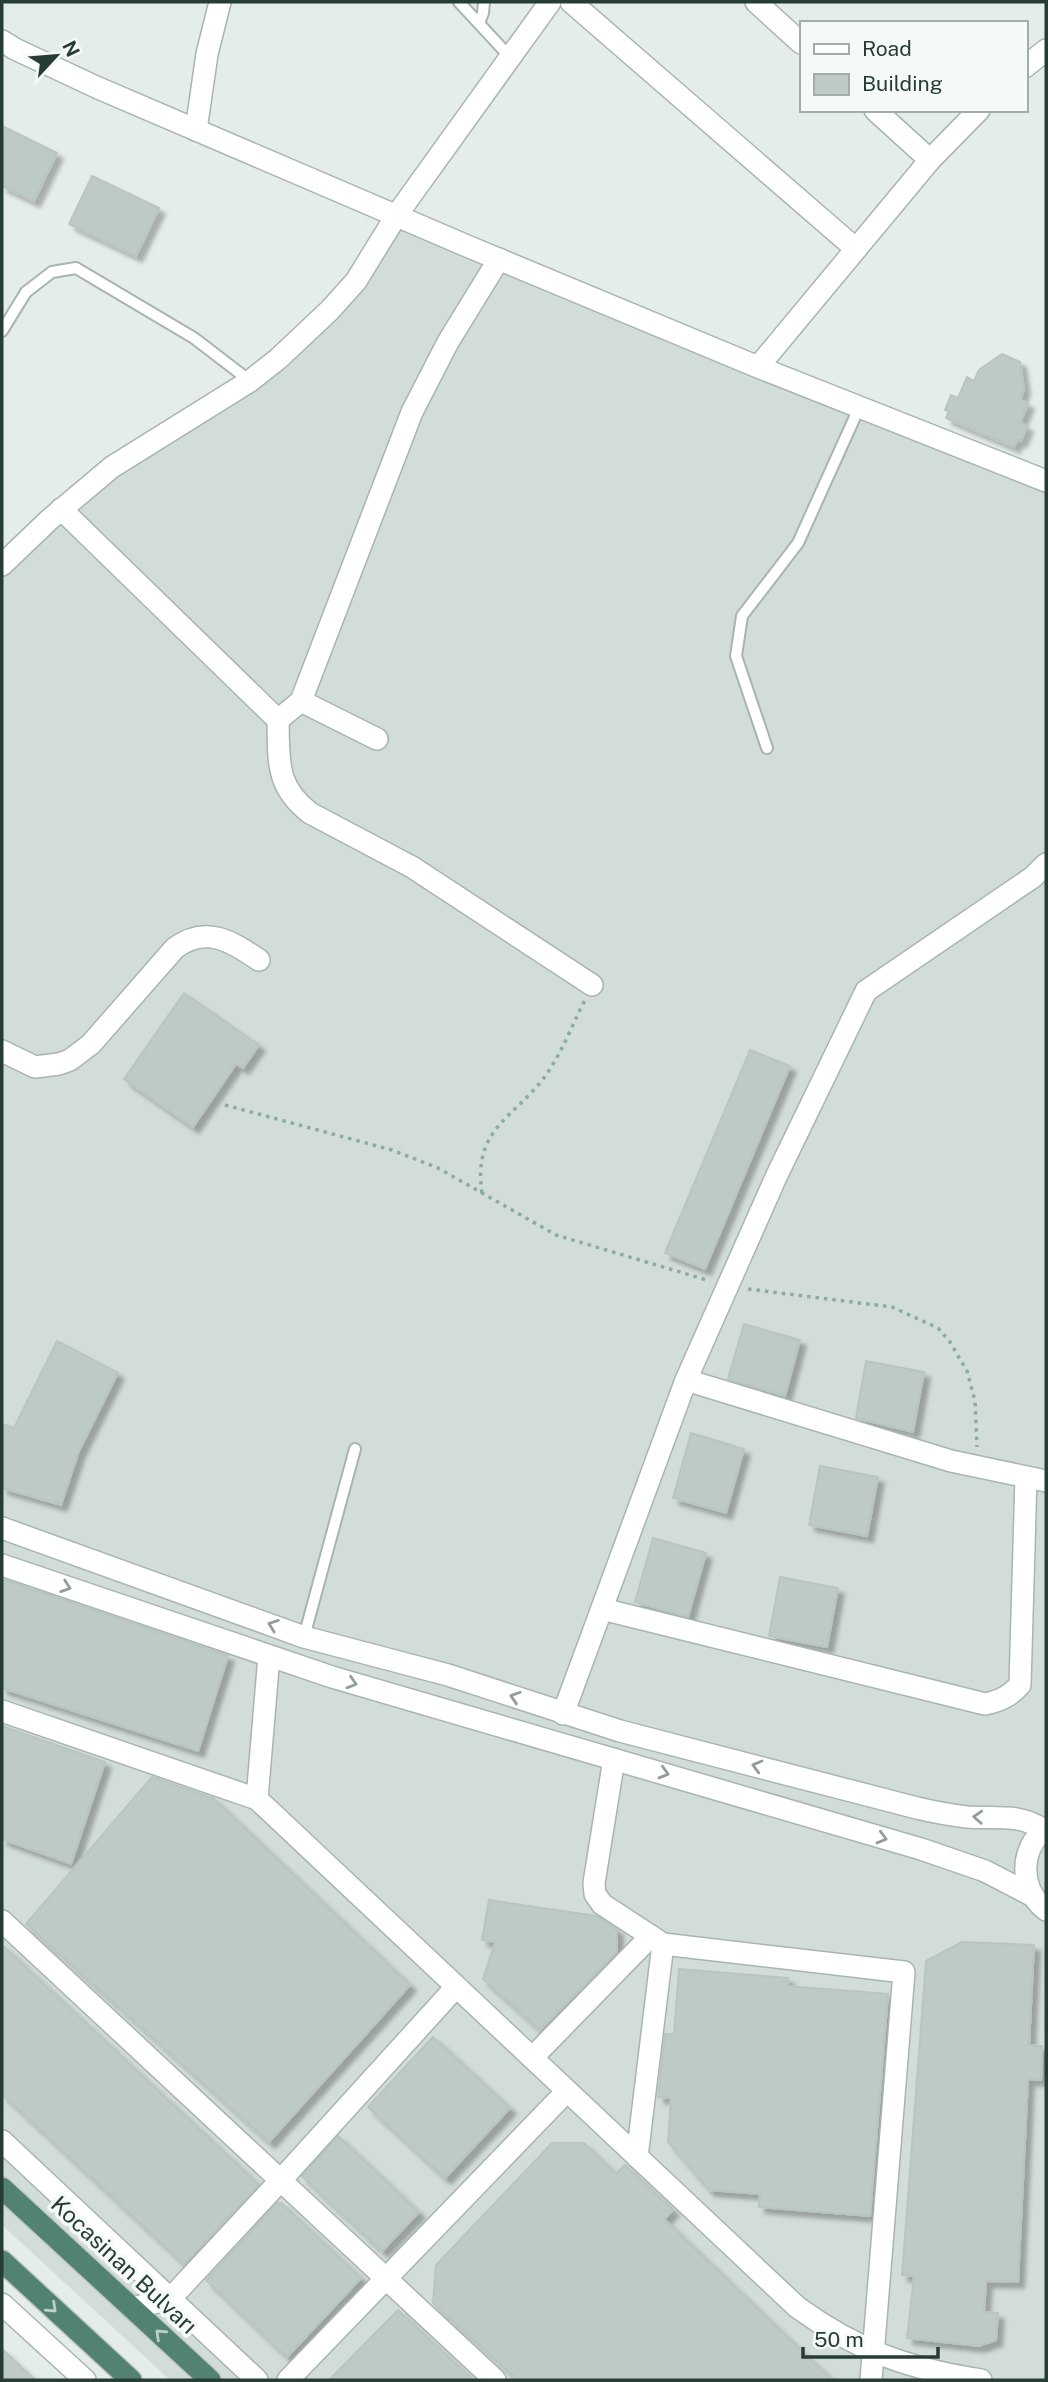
<svg xmlns="http://www.w3.org/2000/svg" width="1048" height="2382" font-family="'Public Sans',sans-serif">
	<style>
		.built { fill: #d3ddd8 }
		.building { fill: #becac4; stroke: #b8c6bf; stroke-width: 2; filter: url(#shadow) }
		.lines { fill: none; stroke-linecap: round; stroke-linejoin: round }
		.service-casing { stroke: #a8b5af; stroke-width: 14 }
		.minor-casing { stroke: #a8b5af; stroke-width: 24 }
		.tertiary-casing { stroke: #a8b5af; stroke-width: 24 }
		.trunk-casing { stroke: #c2c9c6; stroke-width: 24 }
		.path { stroke: #89ad9f; stroke-width: 3.5; stroke-dasharray: 3.5 5; stroke-linecap: butt }
		.service { stroke: #fff; stroke-width: 10 }
		.minor { stroke: #fff; stroke-width: 21 }
		.tertiary { stroke: #fff; stroke-width: 21 }
		.trunk { stroke: #518272; stroke-width: 21 }
		.oneway { stroke: #929e9a }
		.oneway2 { stroke: #bccfc8 }
		.labels { text-anchor: middle; stroke-width: 7; stroke-linejoin: round; paint-order: stroke }
		.street-label { font-size: 23px; fill: #263d35; stroke: #f5f9f7 }
	</style>
	<defs>
		<filter id="shadow"><feDropShadow dx="6" dy="6" stdDeviation="2" flood-color="#0004"/></filter>
	</defs>
	<rect width="100%" height="100%" fill="#e5ede9"/>
	<path class="built" d="M392 224 1046 481V2380H170L2 2225V563L35 530 271 365Z"/>
	<g class="building">
		<path d="M2 126 57 153 34 201 2 186Z"/>
		<path d="M92 176 159 208 136 256 69 224Z"/>
		<path d="M1002 354 1020 362 1024 389 1020 400 1028 403 1020 423 1027 426 1021 441 1017 440 1014 447 946 418 949 411 945 410 951 395 958 398 967 377 974 381 979 370Z"/>
		<path d="M184 993 259 1045 243 1068 236 1064 193 1127 124 1079Z"/>
		<path d="M750 1050 790 1066 705 1269 665 1253Z"/>
		<path d="M744 1324 800 1340 785 1396 728 1379Z"/>
		<path d="M57 1341 118 1373 79 1451 61 1505 2 1488V1424L14 1428Z"/>
		<path d="M866 1361 924 1372 913 1432 856 1418Z"/>
		<path d="M691 1433 744 1449 726 1513 673 1498Z"/>
		<path d="M820 1466 878 1477 867 1536 809 1525Z"/>
		<path d="M653 1538 706 1553 688 1617 635 1602Z"/>
		<path d="M780 1577 838 1588 827 1647 769 1636Z"/>
		<path d="M2 1579 228 1656 198 1751 2 1688Z"/>
		<path d="M2 1726 105 1762 71 1864 2 1839Z"/>
		<path d="M152 1777 213 1798 410 1985 269 2142 26 1924Z"/>
		<path d="M489 1900 597 1916 617 1930V1952L540 2030 483 1979 495 1942 482 1940Z"/>
		<path d="M962 1942 1034 1945 1029 2045 1042 2046 1041 2080 1028 2079 1018 2282 986 2281 984 2312 998 2313 996 2340 979 2346 907 2338 914 2276 902 2275 926 1961Z"/>
		<path d="M2 1945 259 2185 184 2264 2 2094Z"/>
		<path d="M679 1969 788 1978 787 1986 888 1994 870 2216 759 2207 760 2194 709 2190 668 2142 671 2098 658 2097 665 2034H674Z"/>
		<path d="M433 2037 510 2108 445 2178 368 2107Z"/>
		<path d="M338 2136 419 2212 382 2251 302 2176Z"/>
		<path d="M552 2143H584L616 2174 625 2165 673 2210 664 2219 832 2380H518L433 2303 436 2265Z"/>
		<path d="M278 2202 280 2204 281 2203 361 2278 287 2357 206 2280Z"/>
		<path d="M398 2310 473 2380H329Z"/>
		<path d="M2 2349 35 2380H2Z"/>
	</g>
	<g class="lines">
		<g class="service-casing">
			<g id="service">
				<path d="M459 2 510 57"/>
				<path d="M479 23 483 13 484 2"/>
				<path d="M2 331 26 292 52 272 76 268 194 338 250 381"/>
				<path d="M767 748 736 656 742 616 798 543 859 408"/>
				<path d="M304 1637 355 1449"/>
			</g>
		</g>
		<g class="minor-casing">
			<g id="minor">
				<path d="M571 2 856 249"/>
				<path d="M756 2 801 43"/>
				<path d="M1025 67 1046 50"/>
				<path d="M875 110 930 160"/>
				<path d="M196 130 207 54 220 2"/>
				<path d="M758 367 930 160 979 110"/>
				<path d="M61 509 278 720C279 760 275 786 310 813L412 867 592 985"/>
				<path d="M301 701 377 739"/>
				<path d="M278 720 301 701 412 412 448 342 499 259"/>
				<path d="M2 1051 35 1067 59 1064 70 1060 91 1044 175 948C206 925 231 941 259 960"/>
				<path d="M686 1380 951 1461 1046 1481"/>
				<path d="M2 1528 304 1637 448 1675 620 1731 917 1808C934 1812 950 1815 967 1817 993 1819 1022 1813 1043 1830"/>
				<path d="M2 1565 332 1677 921 1849 985 1871 1033 1896"/>
				<path d="M602 1609 985 1704C1000 1701 1010 1696 1020 1685L1026 1477"/>
				<path d="M2 1711 257 1799 797 2307C856 2350 909 2369 981 2380"/>
				<path d="M563 1714 686 1380 776 1177 866 991 1033 877 1046 864"/>
				<path d="M614 1759 594 1883 595 1894 602 1904 663 1944 904 1972 871 2380"/>
				<path d="M257 1799 269 1656"/>
				<path d="M2 1921 495 2380"/>
				<path d="M532 2058 651 1936"/>
				<path d="M2 2141 257 2380"/>
				<path d="M637 2157 663 1944"/>
				<path d="M2 2304 85 2380"/>
				<path d="M132 2308 170 2299 280 2181 456 1987"/>
				<path d="M288 2380 567 2091"/>
			</g>
		</g>
		<g class="tertiary-casing">
			<g id="tertiary">
				<path d="M2 41 15 49 96 87 467 246 758 367 1046 481"/>
				<path d="M2 565 49 520 112 467 250 381 278 359 330 310 356 281 396 216 550 2"/>
				<path d="M1046 1828C1019 1849 1019 1889 1046 1910"/>
			</g>
		</g>
		<g class="trunk-casing">
			<g id="trunk">
				<path d="M2 2188 210 2380"/>
				<path d="M2 2261 131 2380"/>
			</g>
		</g>
		<g class="path">
			<path d="M225 1105 392 1150 438 1168 556 1235 710 1281"/>
			<path d="M482 1193C472 1126 517 1118 548 1072 563 1050 573 1023 585 1000"/>
			<path d="M748 1289 892 1307 938 1328 950 1342 967 1371 975 1401 977 1447"/>
		</g>
		<use href="#service" class="service"/>
		<use href="#minor" class="minor"/>
		<use href="#tertiary" class="tertiary"/>
		<use href="#trunk" class="trunk"/>
	</g>
	<defs><path id="oneway-chevron" d="M-2-3.5L2.5 0L-2 3.5" fill="none" stroke-width="1.6" stroke-linecap="round" stroke-linejoin="round" transform="scale(1.75)"/></defs>
	<g class="oneway">
		<use href="#oneway-chevron" transform="translate(66 1587) rotate(19)"/>
		<use href="#oneway-chevron" transform="translate(273 1625) rotate(-160)"/>
		<use href="#oneway-chevron" transform="translate(352 1683) rotate(17)"/>
		<use href="#oneway-chevron" transform="translate(515 1697) rotate(-162)"/>
		<use href="#oneway-chevron" transform="translate(757 1766) rotate(-165)"/>
		<use href="#oneway-chevron" transform="translate(664 1773) rotate(16)"/>
		<use href="#oneway-chevron" transform="translate(978 1817) rotate(-177)"/>
		<use href="#oneway-chevron" transform="translate(882 1838) rotate(16)"/>
	</g>
	<g class="oneway2">
		<use href="#oneway-chevron" transform="translate(52 2308) rotate(43)"/>
		<use href="#oneway-chevron" transform="translate(160 2334) rotate(-137)"/>
	</g>
	<g class="labels">
		<g class="street-label">
			<text transform="translate(124 2265) rotate(43)" y="8">Kocasinan Bulvarı</text>
		</g>
	</g>
	<rect width="1048" height="2382" fill="none" stroke="#263d35" stroke-width="7"/>
	<rect x="800" y="21" width="228" height="91" fill="#f5f9f7" stroke="#a2aea9" stroke-width="2"/>
	<rect x="814" y="44" width="35" height="10" fill="#ffffff" stroke="#a2aea9" stroke-width="2"/>
	<text x="862" y="56" font-size="21" fill="#263d35">Road</text>
	<rect x="814" y="74" width="35" height="21" fill="#becac4" stroke="#a2aea9" stroke-width="2"/>
	<text x="862" y="91" font-size="21" fill="#263d35">Building</text>
	<g transform="translate(56 56) rotate(64)" stroke="#f5f9f7" stroke-width="5" paint-order="stroke">
	<path d="M0-5L12 26L0 18L-12 26Z" fill="#263d35"/>
	<text y="-10" font-size="19" font-weight="bold" text-anchor="middle" fill="#263d35">N</text>
	</g>
	<path d="M803 2347v10h135v-10" fill="none" stroke="#263d35" stroke-width="3.5"/>
	<text x="814" y="2347" font-size="21" fill="#263d35" stroke="#f5f9f7" stroke-width="5" paint-order="stroke">50 m</text>
</svg>
